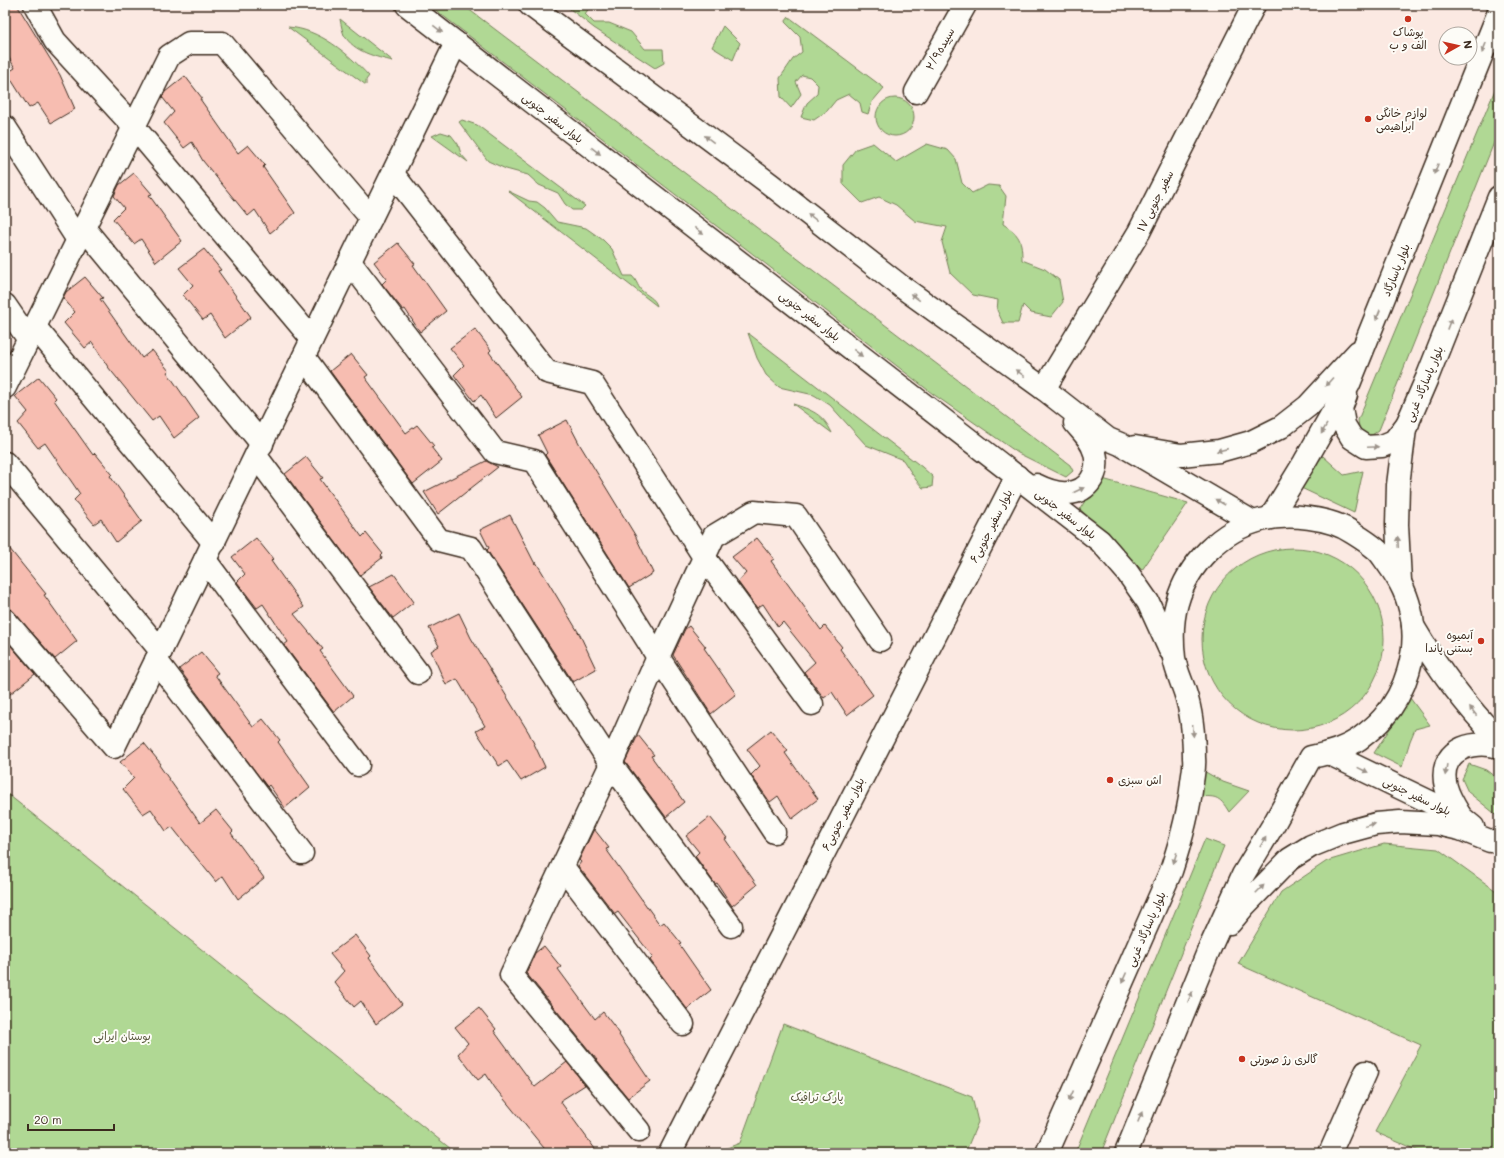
<svg xmlns="http://www.w3.org/2000/svg" width="1504" height="1158" font-family="Mali,'Playpen Sans Arabic',sans-serif">
	<style>
		.green { fill: #b0d894; stroke: #768159 }
		.building { fill: #f7bdb1; stroke: #3b2a1e }
		.lines { fill: none; stroke-linecap: round; stroke-linejoin: round }
		.minor-casing { stroke: #3b2a1e; stroke-width: 25 }
		.secondary-casing { stroke: #3b2a1e; stroke-width: 25 }
		.minor { stroke: #fdfcf7; stroke-width: 22 }
		.secondary { stroke: #fdfcf7; stroke-width: 22 }
		.oneway { fill: #9c938a }
		.poi-dot { fill: #c8321e; stroke: #fdfcf7; stroke-width: 1.5 }
		.labels { text-anchor: middle; stroke-width: 4; stroke-linejoin: round; paint-order: stroke }
		.poi-label { font-size: 11px; fill: #3b2a1e; stroke: #fdfcf7; text-anchor: start }
		.street-label { font-size: 11px; fill: #3b2a1e; stroke: #fdfcf7 }
		.park-label { font-size: 11px; fill: #58563c; stroke: #fdfcf7 }
	</style>
	<rect width="100%" height="100%" fill="#fbe9e2"/>
	<filter id="ink" filterUnits="userSpaceOnUse"><feTurbulence type="fractalNoise" baseFrequency=".025" numOctaves="2"/><feDisplacementMap in="SourceGraphic" scale="8" xChannelSelector="R" yChannelSelector="G"/><feConvolveMatrix kernelMatrix="1 2 1 2 8 2 1 2 1" color-interpolation-filters="sRGB"/></filter>
	<g filter="url(#ink)">
		<g class="green">
			<path d="M429 5H463L1070 465 1073 471 1066 477 1018 453 933 394 749 251Z"/>
			<path d="M565 5H591L585 14 594 23H609L631 32 645 49H663L664 63 655 68 594 28Z"/>
			<path d="M789 17 884 88 872 102 868 114 862 112 860 103 849 94 836 100 827 111 814 120 801 117 807 103 817 94 818 85 810 77 802 75 796 82 801 94 791 108 781 97 780 78 793 59 802 52 800 37 785 22Z"/>
			<path d="M340 19 393 61C376 57 354 52 344 35 342 30 341 24 340 19Z"/>
			<path d="M723 26 740 43 733 60 712 47Z"/>
			<path d="M288 27C319 29 348 53 369 76L366 80V85Z"/>
			<path d="M1499 80V130L1379 430 1372 435H1364L1359 427 1358 420Z"/>
			<circle cx="895" cy="117" r="19"/>
			<path d="M462 120 477 125 585 206 581 210H572L565 204 558 193 539 185 528 175 506 169 488 161 459 122Z"/>
			<path d="M441 132 451 135 458 144 461 154 468 162 432 136Z"/>
			<path d="M873 143 896 162 927 144 948 150 956 159 962 183 972 193 988 185 999 186 1006 196 1003 224C1020 235 1022 240 1022 260L1045 269 1059 280 1063 302 1051 317 1031 313 1023 305 1018 323H1003L997 310 998 300 973 295 950 273 942 242 947 227 915 221 896 205 879 197 862 203 843 184V165L856 149Z"/>
			<path d="M508 191 529 201 537 202 545 208 557 222 586 228 603 240 612 249 624 276H632C637 281 637 285 641 290 647 296 655 298 657 306Z"/>
			<path d="M748 333 922 467 933 477 932 487 923 488 916 480 903 460 866 445 830 405 814 395 779 387 766 375 757 358Z"/>
			<path d="M793 404C812 410 823 414 832 433Z"/>
			<path d="M1323 456 1344 475 1363 471 1354 513 1297 486Z"/>
			<path d="M1099 478 1188 503 1142 570 1080 509Z"/>
			<circle cx="1293" cy="639" r="91"/>
			<path d="M1410 698 1430 725 1415 729 1410 741 1402 767 1374 753Z"/>
			<path d="M1469 764 1486 770 1499 780V817L1468 792 1462 779Z"/>
			<path d="M1202 770 1223 782 1249 791 1229 812C1219 795 1215 796 1196 797Z"/>
			<path d="M5 792 456 1153H5Z"/>
			<path d="M1205 839 1224 846 1101 1153H1075Z"/>
			<path d="M1384 844 1438 849 1499 893V1153H1423L1375 1132 1421 1045 1238 964 1281 892 1327 861Z"/>
			<path d="M783 1024 972 1097 978 1122 965 1153H714L740 1143Z"/>
		</g>
		<g class="building">
			<path d="M5 5H17L60 75 75 109 51 123 38 103 29 108 7 73 15 68 5 51Z"/>
			<path d="M185 76 202 98 200 99 238 153 248 145 265 165 263 167 295 213 270 233 255 210 248 216 203 161 192 142 184 148 164 123 174 112 162 97 165 92Z"/>
			<path d="M134 173 152 194 149 195 182 241 156 262 141 239 134 244 113 219 124 208 114 196 119 185Z"/>
			<path d="M398 243 415 264 413 265 446 311 420 332 405 309 403 310 382 284 387 279 374 262Z"/>
			<path d="M204 249 221 270 218 271 251 317 225 338 210 315 203 320 183 295 193 285 179 268Z"/>
			<path d="M85 277 103 298 100 299 142 358 152 350 169 371 167 372 199 418 174 438 159 416 152 421 108 367 92 342 85 348 64 323 75 312 63 298 66 292Z"/>
			<path d="M475 329 491 350 489 352 522 397 496 418 481 395 474 401 454 375 464 365 450 348Z"/>
			<path d="M351 354 368 375 365 377 406 433 417 425 434 446 431 447 442 461 413 484 330 371Z"/>
			<path d="M39 377 56 398 54 400 93 455 95 453 112 474 110 476 142 521 116 542 101 519 94 524 74 500 80 494 45 443 38 448 18 423 28 412 15 396Z"/>
			<path d="M567 420 580 445 635 535 653 573 629 588 545 455 547 453 538 435Z"/>
			<path d="M306 457 323 478 320 479 362 537 366 533 383 554 381 556 382 558 360 575 285 474Z"/>
			<path d="M486 461 498 467 438 514 424 492Z"/>
			<path d="M510 515 535 564 536 562 580 635 596 669 573 682 487 550 489 548 480 530Z"/>
			<path d="M256 538 273 559 271 561 304 607 294 614 323 649 320 651 353 696 334 712 284 645 288 642 263 604 257 608 237 582 245 574 232 557Z"/>
			<path d="M757 538 774 559 771 561 821 630 825 626 842 647 840 649 873 695 847 715 832 692 824 698 804 672 815 662 783 622 778 627 763 604 757 608 738 582 746 573 732 557Z"/>
			<path d="M5 543 46 594 44 595 77 641 55 659 14 612 9 608H5Z"/>
			<path d="M394 574 414 602 393 618 369 587Z"/>
			<path d="M459 613 471 638 529 733 545 767 521 781 507 761 499 766 476 731 485 726 457 679 446 685 431 651 439 646 429 628Z"/>
			<path d="M689 626 706 647 704 648 736 694 711 714 673 655 685 629Z"/>
			<path d="M5 639 35 674 5 698Z"/>
			<path d="M201 652 218 673 215 675 253 727 263 719 280 740 278 742 310 787 285 808 269 785 267 787 179 669Z"/>
			<path d="M771 730 788 751 785 753 818 799 792 819 778 796 770 802 751 775 760 766 747 749Z"/>
			<path d="M638 735 654 755 651 756 684 802 666 817 625 762Z"/>
			<path d="M144 743 161 764 159 765 200 823 216 810 233 831 231 833 264 878 238 899 223 876 216 882 172 827 166 831 151 809 143 814 123 789 134 778 120 762Z"/>
			<path d="M710 817 727 838 725 839 757 885 732 906 717 883 715 884 695 856 699 852 686 836Z"/>
			<path d="M594 829 609 848 606 849 660 925 664 922 681 943 679 944 711 990 687 1009 650 960 653 957 618 912 615 914 578 866 581 862 579 860Z"/>
			<path d="M355 935 371 956 369 958 402 1004 376 1024 361 1001 354 1007 334 982 344 971 330 954Z"/>
			<path d="M544 946 561 967 558 969 595 1019 603 1012 620 1034 619 1035 650 1081 628 1098 526 973 535 953Z"/>
			<path d="M479 1008 496 1029 494 1031 535 1087 567 1062 585 1085 560 1101 598 1153H548L495 1088 486 1074 478 1080 458 1054 468 1043 455 1027Z"/>
		</g>
		<g class="lines">
			<g class="minor-casing">
				<g id="minor">
					<path d="M35 5 55 41 134 127 312 339"/>
					<path d="M916 92 965 5"/>
					<path d="M5 127 78 240"/>
					<path d="M393 174 547 372 592 383 704 557 812 704"/>
					<path d="M84 228 262 444"/>
					<path d="M350 262 495 452 534 461 658 657 774 832"/>
					<path d="M5 305 29 340"/>
					<path d="M35 327 214 543"/>
					<path d="M304 357 439 540 471 548 611 764 731 926"/>
					<path d="M5 387 169 56 189 43H222L371 218"/>
					<path d="M1044 389 1139 232 1254 5"/>
					<path d="M256 456 418 673"/>
					<path d="M5 463 161 651"/>
					<path d="M205 560 358 765"/>
					<path d="M5 620 114 747 456 43"/>
					<path d="M156 660 302 853"/>
					<path d="M563 867 683 1024"/>
					<path d="M639 1131 511 975 611 764 658 657 714 536 754 512 796 516 880 640"/>
					<path d="M670 1153 1017 476"/>
					<path d="M1330 1153 1366 1072"/>
				</g>
			</g>
			<g class="secondary-casing">
				<g id="secondary">
					<path d="M407 5 1100 541 1127 572 1148 602 1170 650"/>
					<path d="M530 5 770 184 902 287 1044 389 1108 439 1120 444 1253 522"/>
					<path d="M1346 395 1341 408 1344 425 1352 438 1366 447 1382 446 1394 441 1408 423"/>
					<path d="M1135 447 1181 455 1219 451 1251 442 1281 427 1308 406 1358 352"/>
					<path d="M1036 485C1046 490 1057 494 1068 493 1089 492 1100 472 1095 453 1092 441 1083 432 1075 423"/>
					<path d="M1271 517 1304 463 1349 384 1499 12"/>
					<path d="M1400 581 1397 525 1398 485 1405 429 1427 378 1499 197"/>
					<path d="M1413 626C1437 667 1466 706 1499 740"/>
					<path d="M1328 753 1461 817 1473 827"/>
					<path d="M1461 817C1455 807 1449 798 1446 787 1437 751 1470 739 1499 747"/>
					<path d="M1230 923 1245 905 1290 859 1311 846 1343 833 1376 824 1400 822 1438 824 1460 829 1490 841"/>
					<path d="M1047 1153 1171 871C1181 841 1189 813 1192 782 1193 774 1195 766 1194 758 1194 736 1192 713 1185 692 1181 680 1176 670 1174 658 1172 640 1172 620 1177 603 1188 563 1222 530 1261 520 1288 513 1330 517 1353 533 1361 538 1369 543 1376 549 1381 553 1384 559 1388 564 1401 582 1408 596 1412 618 1418 652 1406 692 1383 718 1377 725 1367 733 1359 739 1346 748 1327 754 1311 757L1275 822 1243 875 1208 952 1126 1153"/>
				</g>
			</g>
			<use href="#minor" class="minor"/>
			<use href="#secondary" class="secondary"/>
		</g>
		<defs><path id="oneway-solid" d="M-6-.8H1V-3.2L6.5 0L1 3.2V.8H-6Z"/></defs>
		<g class="oneway">
			<use href="#oneway-solid" transform="translate(438 29) rotate(38)"/>
			<use href="#oneway-solid" transform="translate(1484 48) rotate(112)"/>
			<use href="#oneway-solid" transform="translate(709 139) rotate(-143)"/>
			<use href="#oneway-solid" transform="translate(596 151) rotate(38)"/>
			<use href="#oneway-solid" transform="translate(1436 169) rotate(112)"/>
			<use href="#oneway-solid" transform="translate(812 217) rotate(-142)"/>
			<use href="#oneway-solid" transform="translate(699 231) rotate(38)"/>
			<use href="#oneway-solid" transform="translate(915 297) rotate(-144)"/>
			<use href="#oneway-solid" transform="translate(1378 315) rotate(112)"/>
			<use href="#oneway-solid" transform="translate(1449 324) rotate(-69)"/>
			<use href="#oneway-solid" transform="translate(858 353) rotate(38)"/>
			<use href="#oneway-solid" transform="translate(1020 373) rotate(-144)"/>
			<use href="#oneway-solid" transform="translate(1329 382) rotate(132)"/>
			<use href="#oneway-solid" transform="translate(1324 429) rotate(120)"/>
			<use href="#oneway-solid" transform="translate(1373 447) rotate(-3)"/>
			<use href="#oneway-solid" transform="translate(1222 450) rotate(167)"/>
			<use href="#oneway-solid" transform="translate(1079 490) rotate(-25)"/>
			<use href="#oneway-solid" transform="translate(1220 502) rotate(-150)"/>
			<use href="#oneway-solid" transform="translate(1398 542) rotate(-93)"/>
			<use href="#oneway-solid" transform="translate(1473 711) rotate(-127)"/>
			<use href="#oneway-solid" transform="translate(1193 731) rotate(86)"/>
			<use href="#oneway-solid" transform="translate(1363 770) rotate(26)"/>
			<use href="#oneway-solid" transform="translate(1446 770) rotate(99)"/>
			<use href="#oneway-solid" transform="translate(1370 825) rotate(-14)"/>
			<use href="#oneway-solid" transform="translate(1263 842) rotate(-59)"/>
			<use href="#oneway-solid" transform="translate(1175 858) rotate(107)"/>
			<use href="#oneway-solid" transform="translate(1260 889) rotate(-45)"/>
			<use href="#oneway-solid" transform="translate(1124 978) rotate(114)"/>
			<use href="#oneway-solid" transform="translate(1190 997) rotate(-68)"/>
			<use href="#oneway-solid" transform="translate(1071 1096) rotate(114)"/>
			<use href="#oneway-solid" transform="translate(1140 1117) rotate(-68)"/>
		</g>
	</g>
	<g class="poi-dot">
		<circle cx="1408" cy="19" r="4"/>
		<circle cx="1368" cy="119" r="4"/>
		<circle cx="1481" cy="641" r="4"/>
		<circle cx="1110" cy="780" r="4"/>
		<circle cx="1242" cy="1059" r="4"/>
	</g>
	<g class="labels">
		<g class="poi-label">
			<text x="1408" y="36" text-anchor="middle">پوشاک<tspan x="1408" dy="13">الف و ب</tspan></text>
			<text x="1376" y="117">لوازم خانگی<tspan x="1376" dy="13">ابراهیمی</tspan></text>
			<text x="1473" y="639" text-anchor="end">آبمیوه<tspan x="1473" dy="13">بستنی پاندا</tspan></text>
			<text x="1118" y="784">اش سبزی</text>
			<text x="1250" y="1063">گالری رژ صورتی</text>
		</g>
		<g class="street-label">
			<text transform="translate(940 49) rotate(-61)" y="4">سپیده۲/۹</text>
			<text transform="translate(553 118) rotate(38)" y="4">بلوار سفیر جنوبی</text>
			<text transform="translate(1155 201) rotate(-63)" y="4">سفیر جنوبی ۱۷</text>
			<text transform="translate(1396 270) rotate(-68)" y="4">بلوار پاسارگاد</text>
			<text transform="translate(810 316) rotate(38)" y="4">بلوار سفیر جنوبی</text>
			<text transform="translate(1424 384) rotate(-67)" y="4">بلوار پاسارگاد غربی</text>
			<text transform="translate(1066 514) rotate(38)" y="4">بلوار سفیر جنوبی</text>
			<text transform="translate(991 526) rotate(-63)" y="4">بلوار سفیر جنوبی۶</text>
			<text transform="translate(1417 796) rotate(26)" y="4">بلوار سفیر جنوبی</text>
			<text transform="translate(843 814) rotate(-63)" y="4">بلوار سفیر جنوبی۶</text>
			<text transform="translate(1146 929) rotate(-66)" y="4">بلوار پاسارگاد غربی</text>
		</g>
		<g class="park-label">
			<text x="122" y="1040">بوستان ایرانی</text>
			<text x="817" y="1101">پارک ترافیک</text>
		</g>
	</g>
	<rect width="1504" height="1158" fill="none" stroke="#fdfcf7" stroke-width="20"/>
	<rect x="10" y="10" width="1484" height="1138" fill="none" stroke="#3b2a1e" stroke-width="1.5" filter="url(#ink)"/>
	<g transform="translate(1458 46) rotate(82)"><circle r="19" fill="#fdfcf7" stroke="#afa8a0"/>
	<path d="M0-3L7 15L0 10L-7 15Z" fill="#c8321e"/>
	<text y="-6" font-size="11" font-weight="bold" text-anchor="middle" fill="#3b2a1e">N</text>
	</g>
	<path d="M28 1124v6h86v-6" fill="none" stroke="#3b2a1e" stroke-width="2"/>
	<text x="34" y="1124" font-size="12" fill="#3b2a1e" stroke="#fdfcf7" stroke-width="3" paint-order="stroke">20 m</text>
</svg>
